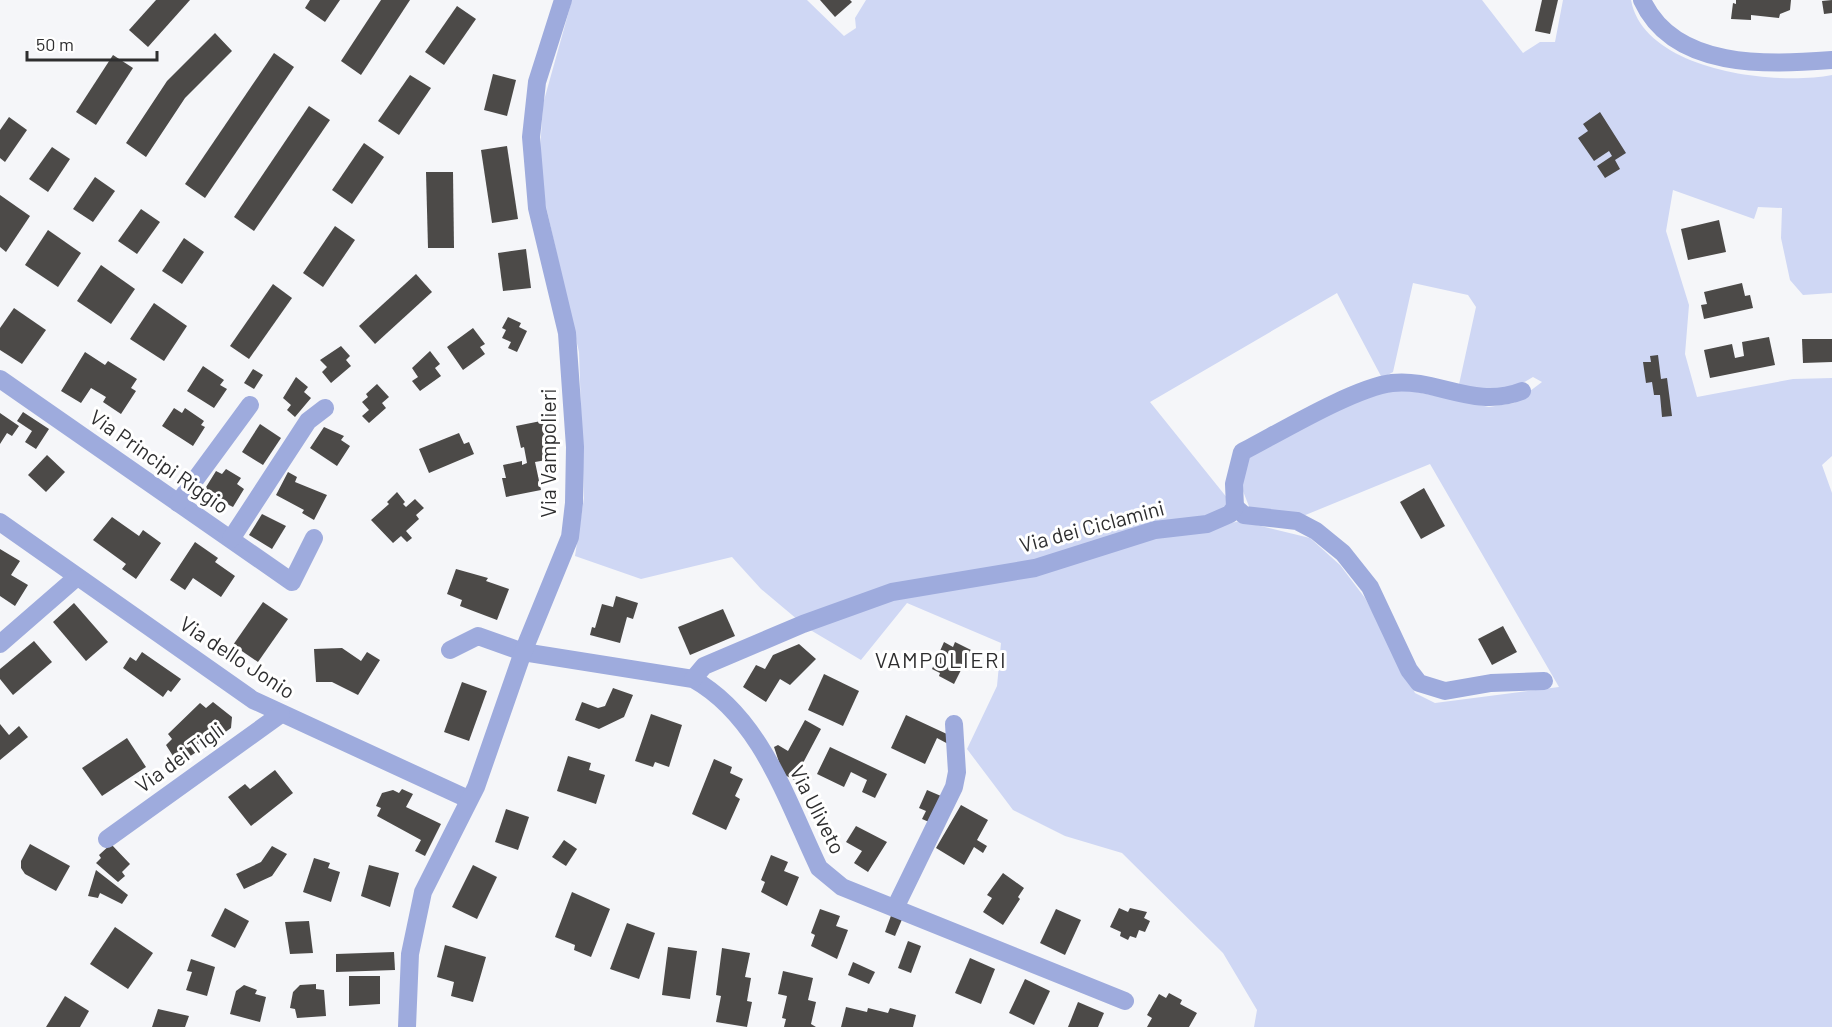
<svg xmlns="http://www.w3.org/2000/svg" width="1832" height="1027" font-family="Barlow,sans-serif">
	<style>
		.green { fill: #cfd7f4 }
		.building { fill: #4c4a48 }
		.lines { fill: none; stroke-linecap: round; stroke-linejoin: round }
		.minor { stroke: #9eabdd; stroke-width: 18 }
		.labels { text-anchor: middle; stroke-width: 6; stroke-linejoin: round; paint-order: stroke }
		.street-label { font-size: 21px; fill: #2e2e2f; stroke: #fff }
		.neighbourhood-label { font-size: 22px; letter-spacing: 1.5px; fill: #2e2e2f; stroke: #fff }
	</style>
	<rect width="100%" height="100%" fill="#f5f6f9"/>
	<path class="green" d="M572 0H807L844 36 856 28 855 18 866 0H1482L1523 53 1540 42H1555L1563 0H1631C1644 71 1775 86 1832 75V293L1803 295 1790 280 1781 238 1782 208 1758 207 1754 219 1673 190 1666 231 1689 305 1685 354 1697 397 1793 379 1832 378V456L1822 465 1832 493V1027H1254L1257 1010 1223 953 1122 853 1065 836 1013 810 967 749 997 686 1001 643 907 603 861 660 807 628 897 596 1040 571 1160 533 1206 529 1240 521 1310 538 1340 565 1365 598 1415 693 1435 703 1559 687 1430 464 1303 516H1273L1250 509 1241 486 1244 458 1379 389 1407 390 1489 407 1514 403 1542 382 1533 377C1503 395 1492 395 1458 389L1476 307 1468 295 1413 283 1393 372 1382 378 1337 293 1150 402 1228 499 1224 510 1207 520 1151 527 1031 564 886 590 798 620 761 589 732 557 641 579 575 556 584 498 579 352 545 202 540 151 543 104Z"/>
	<g class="building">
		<path d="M156 0H190L148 47 129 30Z"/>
		<path d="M310 0H340L325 22 305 8Z"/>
		<path d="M381 0H410L361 75 341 61Z"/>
		<path d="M820 0H850L852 2 835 17Z"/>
		<path d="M1542 0H1558L1550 34 1535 31Z"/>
		<path d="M1736 0H1791L1790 10 1780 14 1779 18 1751 15V20L1731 19 1733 3 1736 4Z"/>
		<path d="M1832 0V13L1824 14 1822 1Z"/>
		<path d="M457 6 476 19 444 65 425 52Z"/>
		<path d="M215 33 232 51 185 98 146 157 126 143 167 81Z"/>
		<path d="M274 53 294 67 205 198 185 184Z"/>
		<path d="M113 55 133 68 96 125 76 112Z"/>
		<path d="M493 74 516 80 507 116 484 110Z"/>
		<path d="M410 75 431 88 399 135 378 121Z"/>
		<path d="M309 106 330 120 254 231 234 217Z"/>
		<path d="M1600 112 1626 153 1615 160 1620 169 1605 178 1597 166 1612 156 1609 151 1594 161 1578 138 1588 131 1583 124Z"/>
		<path d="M9 117 27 130 5 162 0 158V130Z"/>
		<path d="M364 143 384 157 352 204 332 190Z"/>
		<path d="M507 146 518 219 492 223 481 150Z"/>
		<path d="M52 147 70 159 48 192 29 179Z"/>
		<path d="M426 172H453L454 248H428Z"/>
		<path d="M95 177 115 191 93 222 73 209Z"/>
		<path d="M0 195 30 216 6 252 0 247Z"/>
		<path d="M141 209 160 222 137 254 118 241Z"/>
		<path d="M1719 220 1726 252 1688 260 1681 229Z"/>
		<path d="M335 226 355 240 323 287 303 273Z"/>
		<path d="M48 230 81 253 58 287 25 265Z"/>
		<path d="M184 238 204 252 182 284 162 271Z"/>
		<path d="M526 249 531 288 503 291 498 253Z"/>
		<path d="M101 265 135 289 111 324 77 301Z"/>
		<path d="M416 274 432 292 375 344 359 326Z"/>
		<path d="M1742 283 1745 296 1750 295 1753 308 1704 319 1701 305 1707 304 1704 292Z"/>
		<path d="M273 284 292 298 249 359 230 346Z"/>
		<path d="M154 303 187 326 164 361 130 339Z"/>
		<path d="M14 308 46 330 22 364 0 350V328Z"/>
		<path d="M508 317 521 323 519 327 527 331 517 352 508 348 511 342 502 338 506 330 502 328Z"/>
		<path d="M473 328 485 344 480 347 485 354 463 370 447 347Z"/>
		<path d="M1769 337 1775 365 1710 378 1704 350 1732 344 1735 358 1744 356 1742 342Z"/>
		<path d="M1802 339H1832V362L1803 363Z"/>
		<path d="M341 346 350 356 346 360 351 366 331 383 322 372 327 367 320 360Z"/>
		<path d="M430 351 440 364 435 368 441 376 420 391 412 381 418 377 412 368Z"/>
		<path d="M85 352 105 365 108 361 137 379 131 388 136 391 121 414 103 402 106 397 91 388 81 403 61 391Z"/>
		<path d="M1658 355 1661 379 1667 378 1672 416 1662 417 1660 395H1654L1652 382 1646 383 1643 362H1651L1650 356Z"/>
		<path d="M203 366 224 380 220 385 227 389 214 408 187 391Z"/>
		<path d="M253 369 263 375 254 389 244 383Z"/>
		<path d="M296 377 308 387 304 392 311 398 295 417 287 410 291 405 283 398Z"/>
		<path d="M377 384 389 397 382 403 386 408 369 423 362 416 369 410 362 402 368 397 366 394Z"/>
		<path d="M174 408 182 413 185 408 204 421 201 425 205 427 193 446 162 426Z"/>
		<path d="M23 412 49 429 36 449 25 442 32 431 17 421Z"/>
		<path d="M0 413 19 426 12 436 7 433 0 444Z"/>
		<path d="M551 419 556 440 548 442 552 459 535 462 541 490 506 497 502 478H506L503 465 522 461V465L527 463 524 447 521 448 516 426Z"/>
		<path d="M260 424 281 438 263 465 242 452Z"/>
		<path d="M324 427 344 436 341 440 350 446 337 466 310 448Z"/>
		<path d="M459 433 464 444 469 442 474 454 429 473 419 449Z"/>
		<path d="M47 455 65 472 46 492 28 475Z"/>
		<path d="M226 469 241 478 237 484 244 489 233 507 203 492 216 471 222 474Z"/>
		<path d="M288 472 297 477 295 482 327 495 314 520 302 513 304 510 276 495Z"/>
		<path d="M1424 488 1445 526 1421 539 1400 502Z"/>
		<path d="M397 492 405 502 403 504 406 507 415 499 424 508 416 515 419 519 406 531 412 538 407 542 401 536 393 543 371 520 389 504 387 502Z"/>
		<path d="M262 514 286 526 272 549 249 535Z"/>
		<path d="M112 517 139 536 143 530 161 543 136 579 122 569 126 564 93 540Z"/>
		<path d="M195 542 218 558 215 562 235 576 221 597 193 578 185 590 170 580Z"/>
		<path d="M0 549 20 561 11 575 28 585 15 606 0 596Z"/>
		<path d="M456 569 488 578 486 581 509 589 497 620 460 606 462 600 447 594Z"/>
		<path d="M616 596 638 603 633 619 627 617 620 643 590 635 592 627 595 628 602 604 613 607Z"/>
		<path d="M263 602 288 619 258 662 233 645Z"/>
		<path d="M74 603 108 642 86 661 53 622Z"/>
		<path d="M723 609 735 636 690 655 678 627Z"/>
		<path d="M1503 626 1517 652 1492 665 1478 639Z"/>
		<path d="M34 641 52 662 13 695 0 679V669Z"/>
		<path d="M944 642 953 647 955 642 971 650 954 684 939 676 940 673 932 669Z"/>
		<path d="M799 644 816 659 790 685 780 679 766 702 743 687 756 665 765 669 773 655Z"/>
		<path d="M342 648 361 661 367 652 380 660 358 695 332 682H316L314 649Z"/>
		<path d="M142 652 181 679 171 692 168 690 163 697 123 668 130 657 136 661Z"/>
		<path d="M824 674 859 691 843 726 808 710Z"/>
		<path d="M462 682 487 691 469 741 444 732Z"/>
		<path d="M613 688 633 695 624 717 599 729 575 720 582 702 598 708 605 706Z"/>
		<path d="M213 702 232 717 231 728 217 738 214 735 198 744V751L178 764 166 745 172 739 168 734 200 703 206 708Z"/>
		<path d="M651 714 682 725 669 767 655 762 653 767 635 761Z"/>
		<path d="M906 715 949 735 950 745 937 738 925 764 891 748Z"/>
		<path d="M805 720 821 729 794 780 783 774 774 747 778 745 788 751Z"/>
		<path d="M0 724 9 735 19 726 28 737 0 760Z"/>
		<path d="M127 738 146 767 102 796 82 768Z"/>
		<path d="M830 747 887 774 875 798 862 792 867 780 851 772 844 787 817 774Z"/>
		<path d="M568 756 591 763 589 770 605 775 596 804 557 791Z"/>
		<path d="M714 759 732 767 730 773 743 779 735 796 740 799 726 830 692 814Z"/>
		<path d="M275 770 293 793 251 826 228 797 245 784 250 789Z"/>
		<path d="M402 789 413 794 406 807 441 824 425 856 415 851 421 840 377 816 381 808 376 806 382 793 393 790 399 793Z"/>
		<path d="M927 790 941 796 929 822 922 819 926 811 919 808Z"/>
		<path d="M961 805 988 820 977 840 987 846 983 853 974 847 964 865 936 848Z"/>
		<path d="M506 809 529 817 518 850 495 842Z"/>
		<path d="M856 826 887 842 868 872 854 863 862 851 846 842Z"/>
		<path d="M564 840 577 849 566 866 552 857Z"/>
		<path d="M30 844 70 866 56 891 25 874 21 868V861Z"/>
		<path d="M111 844 130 864 122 872 125 876 118 882 96 863 101 858 99 855Z"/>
		<path d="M272 846 287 854 272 876 244 889 236 874 261 862Z"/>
		<path d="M771 855 788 862 784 871 799 877 787 906 761 892 765 882 761 880Z"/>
		<path d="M314 858 330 863 328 868 340 872 331 902 303 892Z"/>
		<path d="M369 865 399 873 390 907 361 896Z"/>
		<path d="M473 865 497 877 477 919 452 907Z"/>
		<path d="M96 870 128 895 122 904 100 893 98 898 88 896Z"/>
		<path d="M1003 873 1024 888 1018 897 1020 899 1003 925 983 912 992 898 987 895Z"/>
		<path d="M572 892 610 909 591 957 574 950 575 945 555 937Z"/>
		<path d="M225 908 249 921 235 948 211 936Z"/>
		<path d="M1119 908 1128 912 1130 908 1147 912 1144 918 1150 921 1145 932 1139 930 1136 938 1130 936 1128 940 1120 936 1121 932 1110 927Z"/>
		<path d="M820 909 840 916 836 926 848 930 837 959 811 946 815 935 811 933Z"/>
		<path d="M1056 909 1081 920 1065 955 1040 943Z"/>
		<path d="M892 913 903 917 895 936 885 932Z"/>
		<path d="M309 921 313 953 290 954 285 922Z"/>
		<path d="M627 923 655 933 639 979 610 969Z"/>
		<path d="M115 927 153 953 128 989 90 964Z"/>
		<path d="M908 941 921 946 911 973 898 968Z"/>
		<path d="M445 945 486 957 473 1002 451 996 454 982 437 977Z"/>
		<path d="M668 947 697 951 690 999 662 995Z"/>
		<path d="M722 948 750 953 745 977 751 978 747 1001 752 1002 747 1027 716 1022 721 996 716 995Z"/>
		<path d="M394 952 395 970 336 972V954Z"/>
		<path d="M970 958 995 969 981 1004 955 993Z"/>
		<path d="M191 959 215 967 207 996 186 990 192 972 187 971Z"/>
		<path d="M853 962 875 972 869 984 848 975Z"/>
		<path d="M783 971 813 978 808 1000 816 1002 811 1024 816 1027H784L786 1019 782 1018 787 996 778 994Z"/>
		<path d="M349 976H380V1004L349 1006Z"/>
		<path d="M1025 979 1050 991 1034 1025 1009 1013Z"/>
		<path d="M316 984V989L324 990 326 1016 297 1018 295 1009 290 1008 293 992 300 985Z"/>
		<path d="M244 985 257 990 255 994 266 997 260 1022 230 1014 236 991Z"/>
		<path d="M1169 993 1182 1000 1180 1004 1197 1013 1189 1027H1147L1152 1018 1147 1015 1159 994 1166 998Z"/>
		<path d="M65 996 89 1011 80 1027H46Z"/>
		<path d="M1078 1002 1104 1013 1098 1027H1068Z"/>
		<path d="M846 1007 867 1012 868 1008 888 1013 890 1008 916 1015 913 1027H841Z"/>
		<path d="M158 1009 189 1016 185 1027H152Z"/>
	</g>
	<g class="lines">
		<g class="minor">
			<path d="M1642 0C1674 70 1768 65 1832 60"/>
			<path d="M0 379 292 582 314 538"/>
			<path d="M178 503 250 405"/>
			<path d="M1235 507 1244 515 1297 521 1316 531 1343 553 1370 587 1409 670 1419 683 1445 691 1491 683 1544 681"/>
			<path d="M0 522 253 700 468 799"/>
			<path d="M231 539 308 421 325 408"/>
			<path d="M0 644 77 577"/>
			<path d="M450 650 478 636 523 652 693 679C761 717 787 801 819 868L842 887 1125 1001"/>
			<path d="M693 679 704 666 803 624 892 592 1035 568 1155 530 1207 524 1230 514 1235 507 1234 484 1242 452C1279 433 1353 388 1392 383 1437 378 1474 410 1522 391"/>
			<path d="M107 839 281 714"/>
			<path d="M895 908 954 787 957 772 954 724"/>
			<path d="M407 1027 410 954 423 892 476 787 523 652 570 537 574 503 575 447 567 333 537 208 531 137 537 82 563 0"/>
		</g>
	</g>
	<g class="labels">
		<g class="street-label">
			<text transform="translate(549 453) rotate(-90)" y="7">Via Vampolieri</text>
			<text transform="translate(159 462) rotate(35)" y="7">Via Principi Riggio</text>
			<text transform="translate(1092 527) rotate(-15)" y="7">Via dei Ciclamini</text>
			<text transform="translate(237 658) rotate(33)" y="7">Via dello Jonio</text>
			<text transform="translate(180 758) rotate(-36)" y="7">Via dei Tigli</text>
			<text transform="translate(817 810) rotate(63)" y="7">Via Uliveto</text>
		</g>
		<g class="neighbourhood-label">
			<text x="941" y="668">VAMPOLIERI</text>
		</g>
	</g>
	<path d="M27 51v9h130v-9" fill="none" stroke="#2e2e2f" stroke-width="3"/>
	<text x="36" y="51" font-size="18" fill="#2e2e2f" stroke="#ffffff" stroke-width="4.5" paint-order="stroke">50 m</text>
</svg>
